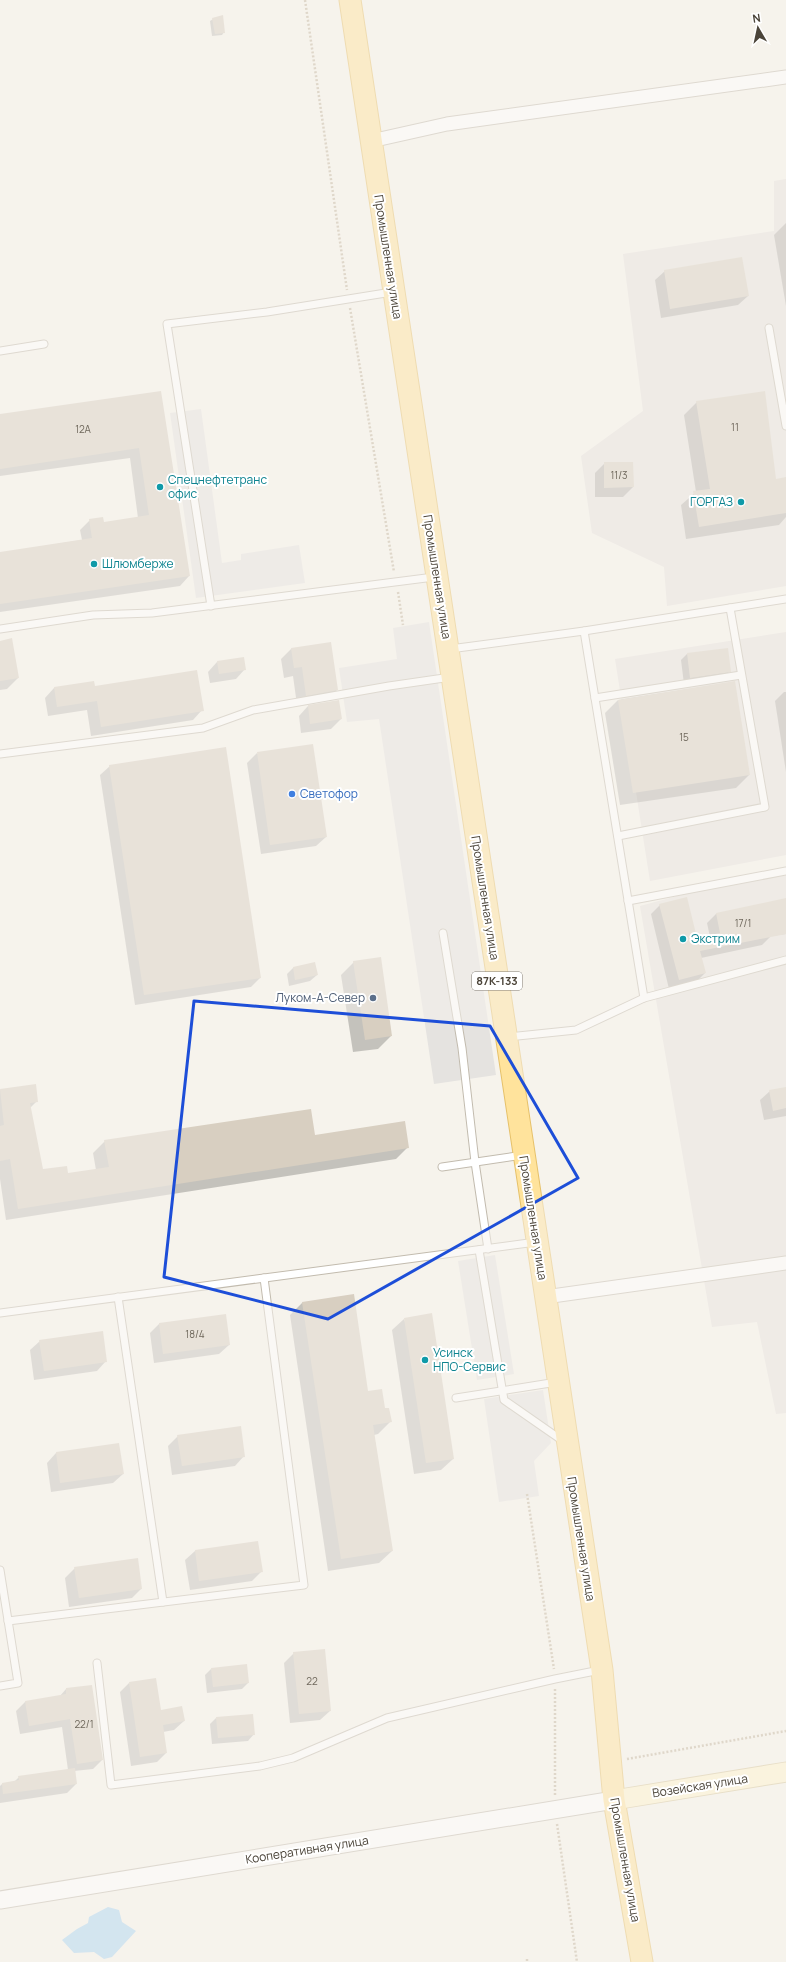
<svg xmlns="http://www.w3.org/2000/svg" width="786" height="1962" font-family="Manrope,sans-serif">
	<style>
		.industrial { fill: #e6e2dd }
		.parking { fill: #e5e3e0 }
		.water { fill: #a9d4f2 }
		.shadow { fill: #0003 }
		.building { fill: #d8cfc1 }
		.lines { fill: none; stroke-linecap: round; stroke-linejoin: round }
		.service-casing { stroke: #c2bbae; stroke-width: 9 }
		.minor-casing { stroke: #c2bbae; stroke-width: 15 }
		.tertiary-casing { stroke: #c2bbae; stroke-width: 19 }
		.secondary-casing { stroke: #d6c79b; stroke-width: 21 }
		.primary-casing { stroke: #e6c16a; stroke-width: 23 }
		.path { stroke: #c4b79f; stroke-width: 2.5; stroke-dasharray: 2 2; stroke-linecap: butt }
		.service { stroke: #fff; stroke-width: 7 }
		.minor { stroke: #fff; stroke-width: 13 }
		.tertiary { stroke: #fff; stroke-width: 17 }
		.secondary { stroke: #fff3cd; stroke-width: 19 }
		.primary { stroke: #ffe39c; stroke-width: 21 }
		.marked { fill: none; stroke: #1d4ed8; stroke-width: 3; stroke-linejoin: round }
		.culture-dot { fill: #0f9aa8; stroke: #fff; stroke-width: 1.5 }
		.shop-dot { fill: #3f7fe0; stroke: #fff; stroke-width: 1.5 }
		.service-dot { fill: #5c6f8a; stroke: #fff; stroke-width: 1.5 }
		.labels { text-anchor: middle; stroke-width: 4; stroke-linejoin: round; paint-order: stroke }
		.number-label { font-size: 10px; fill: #6e675b }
		.shield { fill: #fff; stroke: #817c74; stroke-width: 1 }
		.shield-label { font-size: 11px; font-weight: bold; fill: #4b4439 }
		.street-label { font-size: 12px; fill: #4b4439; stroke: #fff }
		.culture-label { font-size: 12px; fill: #0d838f; stroke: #fff; text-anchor: start }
		.shop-label { font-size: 12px; fill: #366cbe; stroke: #fff; text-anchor: start }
		.service-label { font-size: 12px; fill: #4e5e75; stroke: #fff; text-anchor: end }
	</style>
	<rect width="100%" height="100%" fill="#f6f3ec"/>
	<g class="industrial">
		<path d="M786 179V586L667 606 664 567 592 533 581 456 643 411 623 254 774 231V181Z"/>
		<path d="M786 632V855L650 881 615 659Z"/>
		<path d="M786 874V1413L776 1414 757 1322 712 1327 640 906 696 891Z"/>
	</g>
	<g class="parking">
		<path d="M201 409 222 563 241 560V554L299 545 305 583 196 598 170 413Z"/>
		<path d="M429 622 496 1075 434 1084 379 719 347 722 339 668 397 659 393 628Z"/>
		<path d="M495 1255 514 1374 477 1380 458 1261Z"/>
		<path d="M543 1390 551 1443 534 1461 539 1496 499 1502 484 1399Z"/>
	</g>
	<path class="water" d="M108 1907 119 1910 122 1922 136 1931 112 1957 104 1959 94 1952 74 1953 62 1940 77 1929 88 1923 89 1917Z"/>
	<g class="shadow">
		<path d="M213 19 224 32 222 35 212 36 210 21Z"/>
		<path d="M786 223V306L774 235Z"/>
		<path d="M665 271 748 296 738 305 661 318 655 280Z"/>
		<path d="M160 392 189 576 180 586 0 612V553L82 540 80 530 90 520 103 523 138 518 130 458 0 476V415Z"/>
		<path d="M697 402 775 480 786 484V517L779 525 686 539 681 505 696 492 684 415Z"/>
		<path d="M605 463H632L633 487 623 497H595V473Z"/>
		<path d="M0 642 18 678 7 689 0 690Z"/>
		<path d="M330 643 337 690 327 699 297 705 293 676 284 678 281 659 291 649Z"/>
		<path d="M687 654 730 671 724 677 684 684 681 660Z"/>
		<path d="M217 662 245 669 236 679 210 683 208 672Z"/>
		<path d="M734 682 749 775 736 788 620 805 605 713 618 700Z"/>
		<path d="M94 687 202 710 193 720 91 736 87 710 48 716 45 698 54 688Z"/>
		<path d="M784 692H786V772L775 701Z"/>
		<path d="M308 706 341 719 331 729 301 733 299 716Z"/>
		<path d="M257 753 326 837 316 846 261 854 247 763Z"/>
		<path d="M110 766 260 978 251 987 135 1005 100 775Z"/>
		<path d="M786 899V934L771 936 762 945 701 958 705 973 696 982 669 989 651 914 660 905 696 940 710 937 707 923 716 914Z"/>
		<path d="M354 962 391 1036 378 1049 353 1052 341 975Z"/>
		<path d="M314 963 317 975 310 981 289 986 287 974 293 968Z"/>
		<path d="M35 1085 37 1101 30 1108 42 1170 67 1174 96 1170 93 1153 105 1141 314 1136 408 1147 396 1159 6 1220 0 1179V1090Z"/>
		<path d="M786 1088V1116L764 1120 760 1100 770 1091Z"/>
		<path d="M353 1295 367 1392 384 1409 390 1422 378 1434 374 1435 392 1551 379 1563 328 1571 290 1315 302 1303Z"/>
		<path d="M404 1319 453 1459 441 1470 414 1474 392 1330Z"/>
		<path d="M160 1323 229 1345 219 1354 154 1363 150 1333Z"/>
		<path d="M40 1341 106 1361 97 1371 34 1380 30 1350Z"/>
		<path d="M178 1436 244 1456 235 1466 172 1475 168 1446Z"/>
		<path d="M56 1453 123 1474 113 1483 51 1492 47 1463Z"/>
		<path d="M195 1551 262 1571 252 1581 190 1590 185 1560Z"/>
		<path d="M75 1568 141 1589 132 1598 69 1607 65 1578Z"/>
		<path d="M294 1653 330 1711 320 1720 290 1723 284 1663Z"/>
		<path d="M211 1669 248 1683 242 1689 207 1693 205 1675Z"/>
		<path d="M129 1683 160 1711 184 1721 174 1730 163 1732 166 1753 157 1762 131 1766 120 1692Z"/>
		<path d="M66 1689 102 1760 93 1769 74 1771 76 1784 67 1793 0 1803V1786L2 1784 14 1782 19 1777 68 1770 62 1727 20 1734 16 1711 25 1702 60 1696Z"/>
		<path d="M216 1718 254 1734 248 1741 212 1744 210 1724Z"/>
	</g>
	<g class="building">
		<path d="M223 15 225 33 215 34 212 18Z"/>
		<path d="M742 257 749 296 670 309 664 270Z"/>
		<path d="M161 391 190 576 0 604V552L92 538 89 519 103 517 104 522 149 515 139 448 0 469V414Z"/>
		<path d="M765 391 776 479 786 477V513L699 527 693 491 710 489 696 401Z"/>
		<path d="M604 462H633L634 487 604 488Z"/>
		<path d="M12 638 19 678 0 681V641Z"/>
		<path d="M331 642 338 690 306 696 302 667 294 668 291 648Z"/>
		<path d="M728 648 731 672 690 678 687 653Z"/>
		<path d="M244 657 246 670 219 674 217 661Z"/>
		<path d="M197 670 204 711 101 727 97 701 57 707 54 687 94 681 95 686Z"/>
		<path d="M735 681 750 775 633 793 618 700Z"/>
		<path d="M339 700 342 719 310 724 308 705Z"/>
		<path d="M313 744 327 837 270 845 257 752Z"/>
		<path d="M226 747 261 978 144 995 109 765Z"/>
		<path d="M687 897 697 938 720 933 716 913 786 898V934L700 951 706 973 679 980 659 904Z"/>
		<path d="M381 957 392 1036 365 1040 353 961Z"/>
		<path d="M315 962 318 975 295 980 293 967Z"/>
		<path d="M36 1084 38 1102 30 1103 43 1169 67 1166 68 1173 109 1167 104 1140 311 1109 315 1135 405 1121 409 1148 18 1209 10 1159 0 1161V1126L4 1125 0 1089Z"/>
		<path d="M786 1087V1108L773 1111 769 1090Z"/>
		<path d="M354 1294 368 1391 382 1389 385 1408H389L392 1422 373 1425 393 1551 341 1559 302 1302Z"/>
		<path d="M432 1313 454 1459 426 1463 404 1318Z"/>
		<path d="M226 1314 230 1345 163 1354 159 1323Z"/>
		<path d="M103 1331 107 1362 44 1371 39 1340Z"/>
		<path d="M241 1426 245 1457 182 1466 177 1435Z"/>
		<path d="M119 1443 124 1474 60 1483 56 1452Z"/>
		<path d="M258 1541 263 1572 199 1581 195 1550Z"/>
		<path d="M138 1558 142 1589 79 1598 74 1567Z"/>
		<path d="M325 1649 331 1711 299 1714 293 1652Z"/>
		<path d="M247 1664 249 1683 213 1687 211 1668Z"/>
		<path d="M156 1678 161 1710 182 1706 185 1721 163 1725 167 1753 140 1757 129 1682Z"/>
		<path d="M92 1685 103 1760 77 1764 70 1719 29 1726 25 1701 66 1694V1688Z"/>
		<path d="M253 1714 255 1735 218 1738 216 1717Z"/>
		<path d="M75 1768 77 1784 3 1794 2 1783 19 1780 18 1776Z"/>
	</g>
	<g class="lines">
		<g class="service-casing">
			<g id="service">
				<path d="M769 328 786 426"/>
				<path d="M0 351 44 344"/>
				<path d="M211 606 167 324 267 312 392 292"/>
				<path d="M0 629 93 615 152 613 434 577"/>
				<path d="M584 631 644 998"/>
				<path d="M450 649 584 631 786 599"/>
				<path d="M595 698 741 675"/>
				<path d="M0 754 203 728 253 710 389 686 451 677"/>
				<path d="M618 836 765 807 730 608"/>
				<path d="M628 901 786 871"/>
				<path d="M443 933 462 1048 475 1162 488 1249"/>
				<path d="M508 1037 576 1030 644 998 786 960"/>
				<path d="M442 1167 523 1155"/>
				<path d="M479 1250 504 1400 563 1441"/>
				<path d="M118 1297 163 1602"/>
				<path d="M0 1313 536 1242"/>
				<path d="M456 1398 557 1382"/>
				<path d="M0 1570 18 1683 0 1686"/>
				<path d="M8 1621 304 1585 264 1278"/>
				<path d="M97 1663 111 1785 260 1766 293 1758 387 1718 555 1679 600 1670"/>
			</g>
		</g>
		<g class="minor-casing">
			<g id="minor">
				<path d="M371 141 447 124 786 77"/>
				<path d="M545 1297 786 1263"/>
			</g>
		</g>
		<g class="tertiary-casing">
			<path id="tertiary" d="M0 1900 614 1800"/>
		</g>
		<g class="secondary-casing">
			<path id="secondary" d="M614 1800 786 1772"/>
		</g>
		<g class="primary-casing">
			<path id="primary" d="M350 0 602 1670 614 1800 642 1962"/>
		</g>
		<g class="path">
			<path d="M305 0 347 290"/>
			<path d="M350 308 394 572"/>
			<path d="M398 592 403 625"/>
			<path d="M527 1494 554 1669"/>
			<path d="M627 1759 786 1731"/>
			<path d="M555 1795V1688"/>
			<path d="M557 1824 577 1962"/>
			<path d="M527 1959V1962"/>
		</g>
		<use href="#service" class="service"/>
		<use href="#minor" class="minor"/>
		<use href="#tertiary" class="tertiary"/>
		<use href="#secondary" class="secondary"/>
		<use href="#primary" class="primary"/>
	</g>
	<path d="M0 0H786V1962H0ZM194 1001 490 1026 578 1178 328 1319 164 1277Z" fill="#f6f3ec" fill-opacity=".55" fill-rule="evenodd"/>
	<path class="marked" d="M194 1001 490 1026 578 1178 328 1319 164 1277Z"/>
	<g class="culture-dot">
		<circle cx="160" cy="487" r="4"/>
		<circle cx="741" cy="502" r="4"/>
		<circle cx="94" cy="564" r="4"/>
		<circle cx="683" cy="939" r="4"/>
		<circle cx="425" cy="1360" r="4"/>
	</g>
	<circle class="shop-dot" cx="292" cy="794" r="4"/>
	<circle class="service-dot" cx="373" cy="998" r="4"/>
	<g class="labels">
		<g class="number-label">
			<text x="735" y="431">11</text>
			<text x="83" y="433">12А</text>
			<text x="619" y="479">11/3</text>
			<text x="684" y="741">15</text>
			<text x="743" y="927">17/1</text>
			<text x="195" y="1338">18/4</text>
			<text x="312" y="1685">22</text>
			<text x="84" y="1728">22/1</text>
		</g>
		<rect class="shield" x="472" y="972" width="50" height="18" rx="3"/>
		<g class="shield-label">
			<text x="497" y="985">87К-133</text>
		</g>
		<g class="street-label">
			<text transform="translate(388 257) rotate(81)" y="4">Промышленная улица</text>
			<text transform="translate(437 577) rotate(81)" y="4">Промышленная улица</text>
			<text transform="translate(485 898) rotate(81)" y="4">Промышленная улица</text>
			<text transform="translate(533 1218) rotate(81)" y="4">Промышленная улица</text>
			<text transform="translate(581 1539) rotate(81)" y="4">Промышленная улица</text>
			<text transform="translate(700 1786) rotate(-9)" y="4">Возейская улица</text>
			<text transform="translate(307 1850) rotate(-9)" y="4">Кооперативная улица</text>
			<text transform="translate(625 1860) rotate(80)" y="4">Промышленная улица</text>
		</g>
		<g class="culture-label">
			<text x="168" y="484">Спецнефтетранс<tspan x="168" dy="14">офис</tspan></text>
			<text x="733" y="506" text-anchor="end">ГОРГАЗ</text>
			<text x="102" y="568">Шлюмберже</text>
			<text x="691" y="943">Экстрим</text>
			<text x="433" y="1357">Усинск<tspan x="433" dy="14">НПО-Сервис</tspan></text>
		</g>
		<g class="shop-label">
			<text x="300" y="798">Светофор</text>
		</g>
		<g class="service-label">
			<text x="365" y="1002">Луком-А-Север</text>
		</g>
	</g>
	<g transform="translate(758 28) rotate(351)" stroke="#ffffff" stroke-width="3" paint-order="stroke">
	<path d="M0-3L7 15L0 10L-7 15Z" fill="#4b4439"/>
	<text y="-6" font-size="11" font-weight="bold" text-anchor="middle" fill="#4b4439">N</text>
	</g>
</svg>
